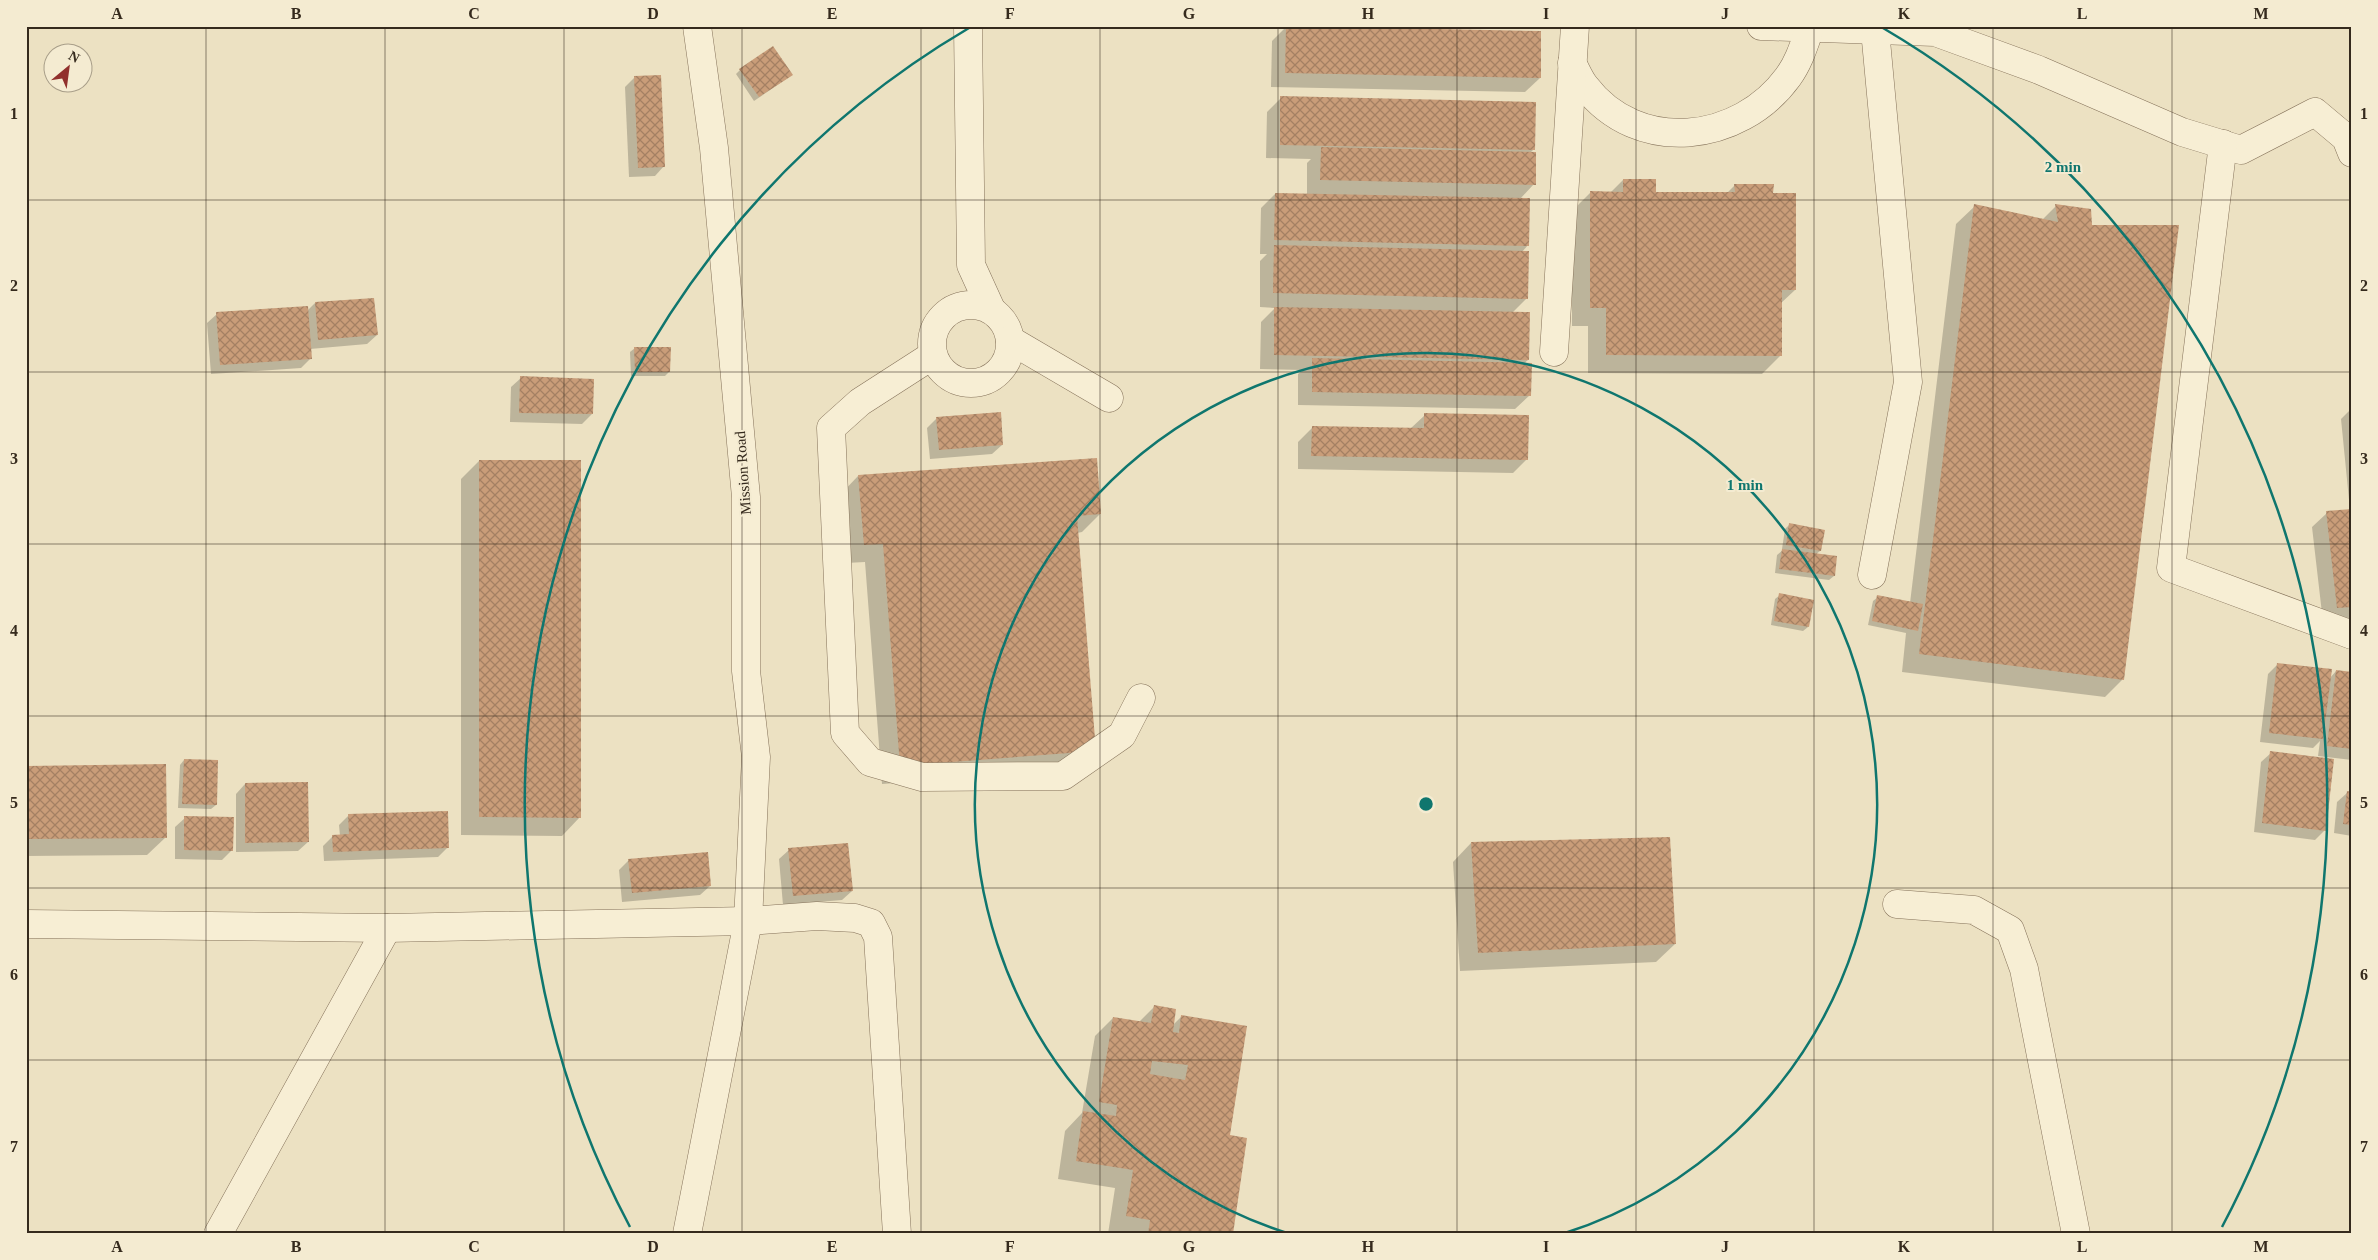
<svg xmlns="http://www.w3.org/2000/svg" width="2378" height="1260" font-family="'Times New Roman',serif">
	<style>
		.shadow { fill: #0003 }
		.building { fill: url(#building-cross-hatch); fill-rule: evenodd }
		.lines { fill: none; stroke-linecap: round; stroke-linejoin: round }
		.minor-casing { stroke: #85725a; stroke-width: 29 }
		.minor { stroke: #f7eed4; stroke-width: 28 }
		.grid { fill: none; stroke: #352a1d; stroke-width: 1; stroke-opacity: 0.55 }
		.ring { fill: none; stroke: #0f766e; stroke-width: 2.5 }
		.labels { text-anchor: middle; stroke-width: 4; stroke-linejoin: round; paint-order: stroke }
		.street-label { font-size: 15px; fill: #352a1d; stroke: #f4ebd1 }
		.centre { fill: #0f766e; stroke: #f4ebd1; stroke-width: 2.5 }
		.ring-label { font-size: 15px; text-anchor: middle; font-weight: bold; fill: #0f766e; stroke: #f4ebd1; stroke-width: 4; stroke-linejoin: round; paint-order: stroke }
		.neatline { fill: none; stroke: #352a1d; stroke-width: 2 }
		.grid-label { font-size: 16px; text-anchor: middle; font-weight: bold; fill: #352a1d }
	</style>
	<defs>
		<pattern id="building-cross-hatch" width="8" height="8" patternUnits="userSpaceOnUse" patternTransform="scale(1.25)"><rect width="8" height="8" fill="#c99d79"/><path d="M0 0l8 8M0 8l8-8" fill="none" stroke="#a48063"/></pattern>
	</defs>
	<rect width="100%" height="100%" fill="#ece1c2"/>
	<g class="shadow">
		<path d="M1286 27 1540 78 1525 92 1271 87 1272 41Z"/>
		<path d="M740 70 786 79 754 101 736 74Z"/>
		<path d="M635 77 664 166 655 176 629 177 625 87Z"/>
		<path d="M1281 98 1534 149 1530 153 1534 184 1520 199 1528 245 1522 252 1527 298 1512 313 1528 360 1523 364 1530 395 1515 409 1298 405V374L1303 370 1260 369 1261 322 1275 308 1260 307V261L1267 254H1260L1261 208 1275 194 1307 195V163L1311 159 1266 158 1267 112Z"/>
		<path d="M1623 180 1655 193H1727L1735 185 1795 290 1780 304 1781 355 1762 374 1588 373V326H1572V211L1591 192 1610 193Z"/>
		<path d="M1975 206 2042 220 2056 206 2090 210 2123 679 2105 697 1902 672 1906 633 1868 625 1873 601 1878 597 1910 603 1956 224Z"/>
		<path d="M373 299 377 335 367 344 310 349 311 358 301 368 211 374 207 323 217 314 307 311 315 303Z"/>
		<path d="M635 348 669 372 665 376H631L630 352Z"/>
		<path d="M521 378 592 414 582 424 510 422 511 387Z"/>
		<path d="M2352 408V619L2323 622 2312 527 2327 513 2350 510 2341 419Z"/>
		<path d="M1425 415 1527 459 1513 473 1298 469V442L1313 427 1410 429Z"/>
		<path d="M937 418 1002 445 992 454 930 459 927 428Z"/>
		<path d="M479 461 580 817 562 836 461 835V479Z"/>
		<path d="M858 476 1100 514 1082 532 1077 533 1076 769 882 784 865 562 846 563 840 495Z"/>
		<path d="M1790 524 1820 551 1815 555 1834 576 1829 580 1775 573 1777 555 1784 549H1782L1785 529Z"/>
		<path d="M1780 595 1808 627 1803 631 1771 625 1775 599Z"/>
		<path d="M2278 664 2330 678 2336 671 2352 673V760L2318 756 2320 741 2313 748 2260 742 2268 674Z"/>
		<path d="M2271 753 2325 830 2315 840 2254 832 2261 762Z"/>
		<path d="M184 760 216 805 211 809 178 808 180 765Z"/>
		<path d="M26 767 166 837 147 855 26 856Z"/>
		<path d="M245 784 308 842 298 851 236 852V794Z"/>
		<path d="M2347 793H2352V836L2334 833 2337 802Z"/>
		<path d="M349 815 447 848 438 857 324 861 323 846 333 836H340L339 825Z"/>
		<path d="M185 818 232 850 222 860 175 859V827Z"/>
		<path d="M1471 843 1675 944 1656 962 1460 971 1453 862Z"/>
		<path d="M789 850 852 891 842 900 783 905 779 859Z"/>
		<path d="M629 860 710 886 700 895 622 902 619 870Z"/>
		<path d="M1154 1007 1173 1025 1181 1017 1229 1136 1231 1234H1108L1115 1188 1058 1179 1065 1131 1082 1113 1095 1036 1113 1018 1139 1022Z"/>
	</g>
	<g class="building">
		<path d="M1286 26 1541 31V78L1285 73Z"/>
		<path d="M773 46 793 75 759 97 739 69Z"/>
		<path d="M661 75 665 167 638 168 634 76Z"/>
		<path d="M1280 96 1536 102 1535 150 1280 145Z"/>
		<path d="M1321 147 1536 152V185L1320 180Z"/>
		<path d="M1623 179H1656V192H1735L1734 184H1774L1773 193H1796V290H1782V356L1606 355V308H1590V191L1623 192Z"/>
		<path d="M1275 193 1530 198 1529 246 1274 240Z"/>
		<path d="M1974 204 2058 222 2055 204 2091 209 2092 225H2179L2124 680 1919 654Z"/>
		<path d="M1274 245 1529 251 1528 299 1273 293Z"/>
		<path d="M374 298 378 335 318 340 315 302Z"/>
		<path d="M308 306 312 359 220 365 216 312Z"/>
		<path d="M1274 307 1530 312 1529 360 1274 355Z"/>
		<path d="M634 347H671L670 372H635Z"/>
		<path d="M1312 358 1532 363 1531 396 1312 392Z"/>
		<path d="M520 376 594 379 593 414 519 413Z"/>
		<path d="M1001 412 1003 445 939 450 936 417Z"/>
		<path d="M1424 413 1529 415 1528 460 1311 456 1312 426 1424 428Z"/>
		<path d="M1097 458 1101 514 1077 516 1096 751 900 766 883 544 864 545 858 475Z"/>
		<path d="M479 460H581V818L479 817Z"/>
		<path d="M2352 509V607L2337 608 2326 511Z"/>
		<path d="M1789 523 1825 530 1821 551 1786 545Z"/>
		<path d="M1782 549 1837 556 1835 576 1779 569Z"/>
		<path d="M1779 593 1814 600 1809 627 1774 621Z"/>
		<path d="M1877 595 1923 604 1918 631 1872 621Z"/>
		<path d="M2277 663 2332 669 2323 739 2269 733Z"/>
		<path d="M2336 670 2352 672V749L2327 746Z"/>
		<path d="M2270 751 2334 759 2326 831 2262 823Z"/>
		<path d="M184 759 218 760 217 805 182 804Z"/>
		<path d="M166 764 167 838 26 839V766Z"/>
		<path d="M308 782 309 842 245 843V783Z"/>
		<path d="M2347 791 2352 792V825L2343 824Z"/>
		<path d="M448 811 449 848 333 852 332 835 349 834 348 814Z"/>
		<path d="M184 816 234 817 233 851 184 850Z"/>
		<path d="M1670 837 1676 944 1478 953 1471 842Z"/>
		<path d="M848 843 853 891 793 896 788 848Z"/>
		<path d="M708 852 711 886 632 893 628 859Z"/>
		<path d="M1154 1005 1176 1009 1173 1032 1179 1033 1181 1015 1247 1026 1230 1135 1247 1138 1233 1234H1148L1150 1220 1126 1216 1133 1170 1076 1161 1083 1111 1116 1116 1117 1105 1099 1102 1113 1017 1151 1023ZM1152 1061 1188 1065 1185 1080 1150 1074Z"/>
	</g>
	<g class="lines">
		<g class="minor-casing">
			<g id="minor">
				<path d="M968 26 971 265 991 309"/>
				<path d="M1761 26 1935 32 2039 70 2182 132 2241 150 2315 112 2346 138 2352 153"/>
				<path d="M1572 63C1576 70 1580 80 1585 86 1638 156 1740 143 1788 77 1799 62 1804 45 1810 28"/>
				<path d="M2223 144 2171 568 2352 635"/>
				<circle cx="971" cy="344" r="39"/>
				<path d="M1010 340 1109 398"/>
				<path d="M1554 352 1575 26"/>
				<path d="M933 355 860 402 831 428 845 733 870 762 922 777 1063 776 1122 735 1141 698"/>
				<path d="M1872 575 1908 382 1875 30"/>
				<path d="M1897 904 1974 910 2010 930 2024 969 2076 1234"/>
				<path d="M26 924 387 928 748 921 817 916 855 918 871 923 878 937 897 1234"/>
				<path d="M218 1234 387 928"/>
				<path d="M687 1234 748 921 756 757 746 671V497L714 148 697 26"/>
			</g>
		</g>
		<use href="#minor" class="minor"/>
	</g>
	<path class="grid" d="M206 26V1234M385 26V1234M564 26V1234M742 26V1234M921 26V1234M1100 26V1234M1278 26V1234M1457 26V1234M1636 26V1234M1814 26V1234M1993 26V1234M2172 26V1234M26 200H2352M26 372H2352M26 544H2352M26 716H2352M26 888H2352M26 1060H2352"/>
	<g class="ring">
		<path d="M1287 1233A451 451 0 1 1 1565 1233"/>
		<path d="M630 1227A901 901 0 0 1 969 28M1883 28A901 901 0 0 1 2222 1227"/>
	</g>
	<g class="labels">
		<g class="street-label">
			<text transform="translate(743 473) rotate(-94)" y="5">Mission Road</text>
		</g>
	</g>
	<circle cx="1426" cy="804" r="8" class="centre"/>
	<g class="ring-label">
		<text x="2063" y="172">2 min</text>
		<text x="1745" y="490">1 min</text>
	</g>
	<rect width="2378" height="1260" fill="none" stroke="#f4ebd1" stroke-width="55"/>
	<g transform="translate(68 68) rotate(29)"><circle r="24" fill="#f4ebd1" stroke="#a89e89"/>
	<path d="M0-4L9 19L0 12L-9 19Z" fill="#91302c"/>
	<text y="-8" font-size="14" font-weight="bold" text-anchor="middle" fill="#352a1d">N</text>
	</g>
	<rect x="28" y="28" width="2322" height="1204" class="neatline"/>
	<g class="grid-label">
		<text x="117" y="19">A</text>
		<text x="296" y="19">B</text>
		<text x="474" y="19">C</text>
		<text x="653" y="19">D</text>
		<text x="832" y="19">E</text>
		<text x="1010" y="19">F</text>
		<text x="1189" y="19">G</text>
		<text x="1368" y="19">H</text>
		<text x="1546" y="19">I</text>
		<text x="1725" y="19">J</text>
		<text x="1904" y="19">K</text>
		<text x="2082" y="19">L</text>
		<text x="2261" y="19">M</text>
		<text x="14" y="119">1</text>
		<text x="2364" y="119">1</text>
		<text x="14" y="291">2</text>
		<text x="2364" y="291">2</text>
		<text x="14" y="464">3</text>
		<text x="2364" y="464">3</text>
		<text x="14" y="636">4</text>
		<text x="2364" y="636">4</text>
		<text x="14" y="808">5</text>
		<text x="2364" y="808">5</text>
		<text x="14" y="980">6</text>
		<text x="2364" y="980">6</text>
		<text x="14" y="1152">7</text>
		<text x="2364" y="1152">7</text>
		<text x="117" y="1252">A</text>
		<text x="296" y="1252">B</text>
		<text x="474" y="1252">C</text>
		<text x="653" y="1252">D</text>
		<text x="832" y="1252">E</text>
		<text x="1010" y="1252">F</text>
		<text x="1189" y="1252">G</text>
		<text x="1368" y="1252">H</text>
		<text x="1546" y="1252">I</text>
		<text x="1725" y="1252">J</text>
		<text x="1904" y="1252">K</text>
		<text x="2082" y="1252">L</text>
		<text x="2261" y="1252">M</text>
	</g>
</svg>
